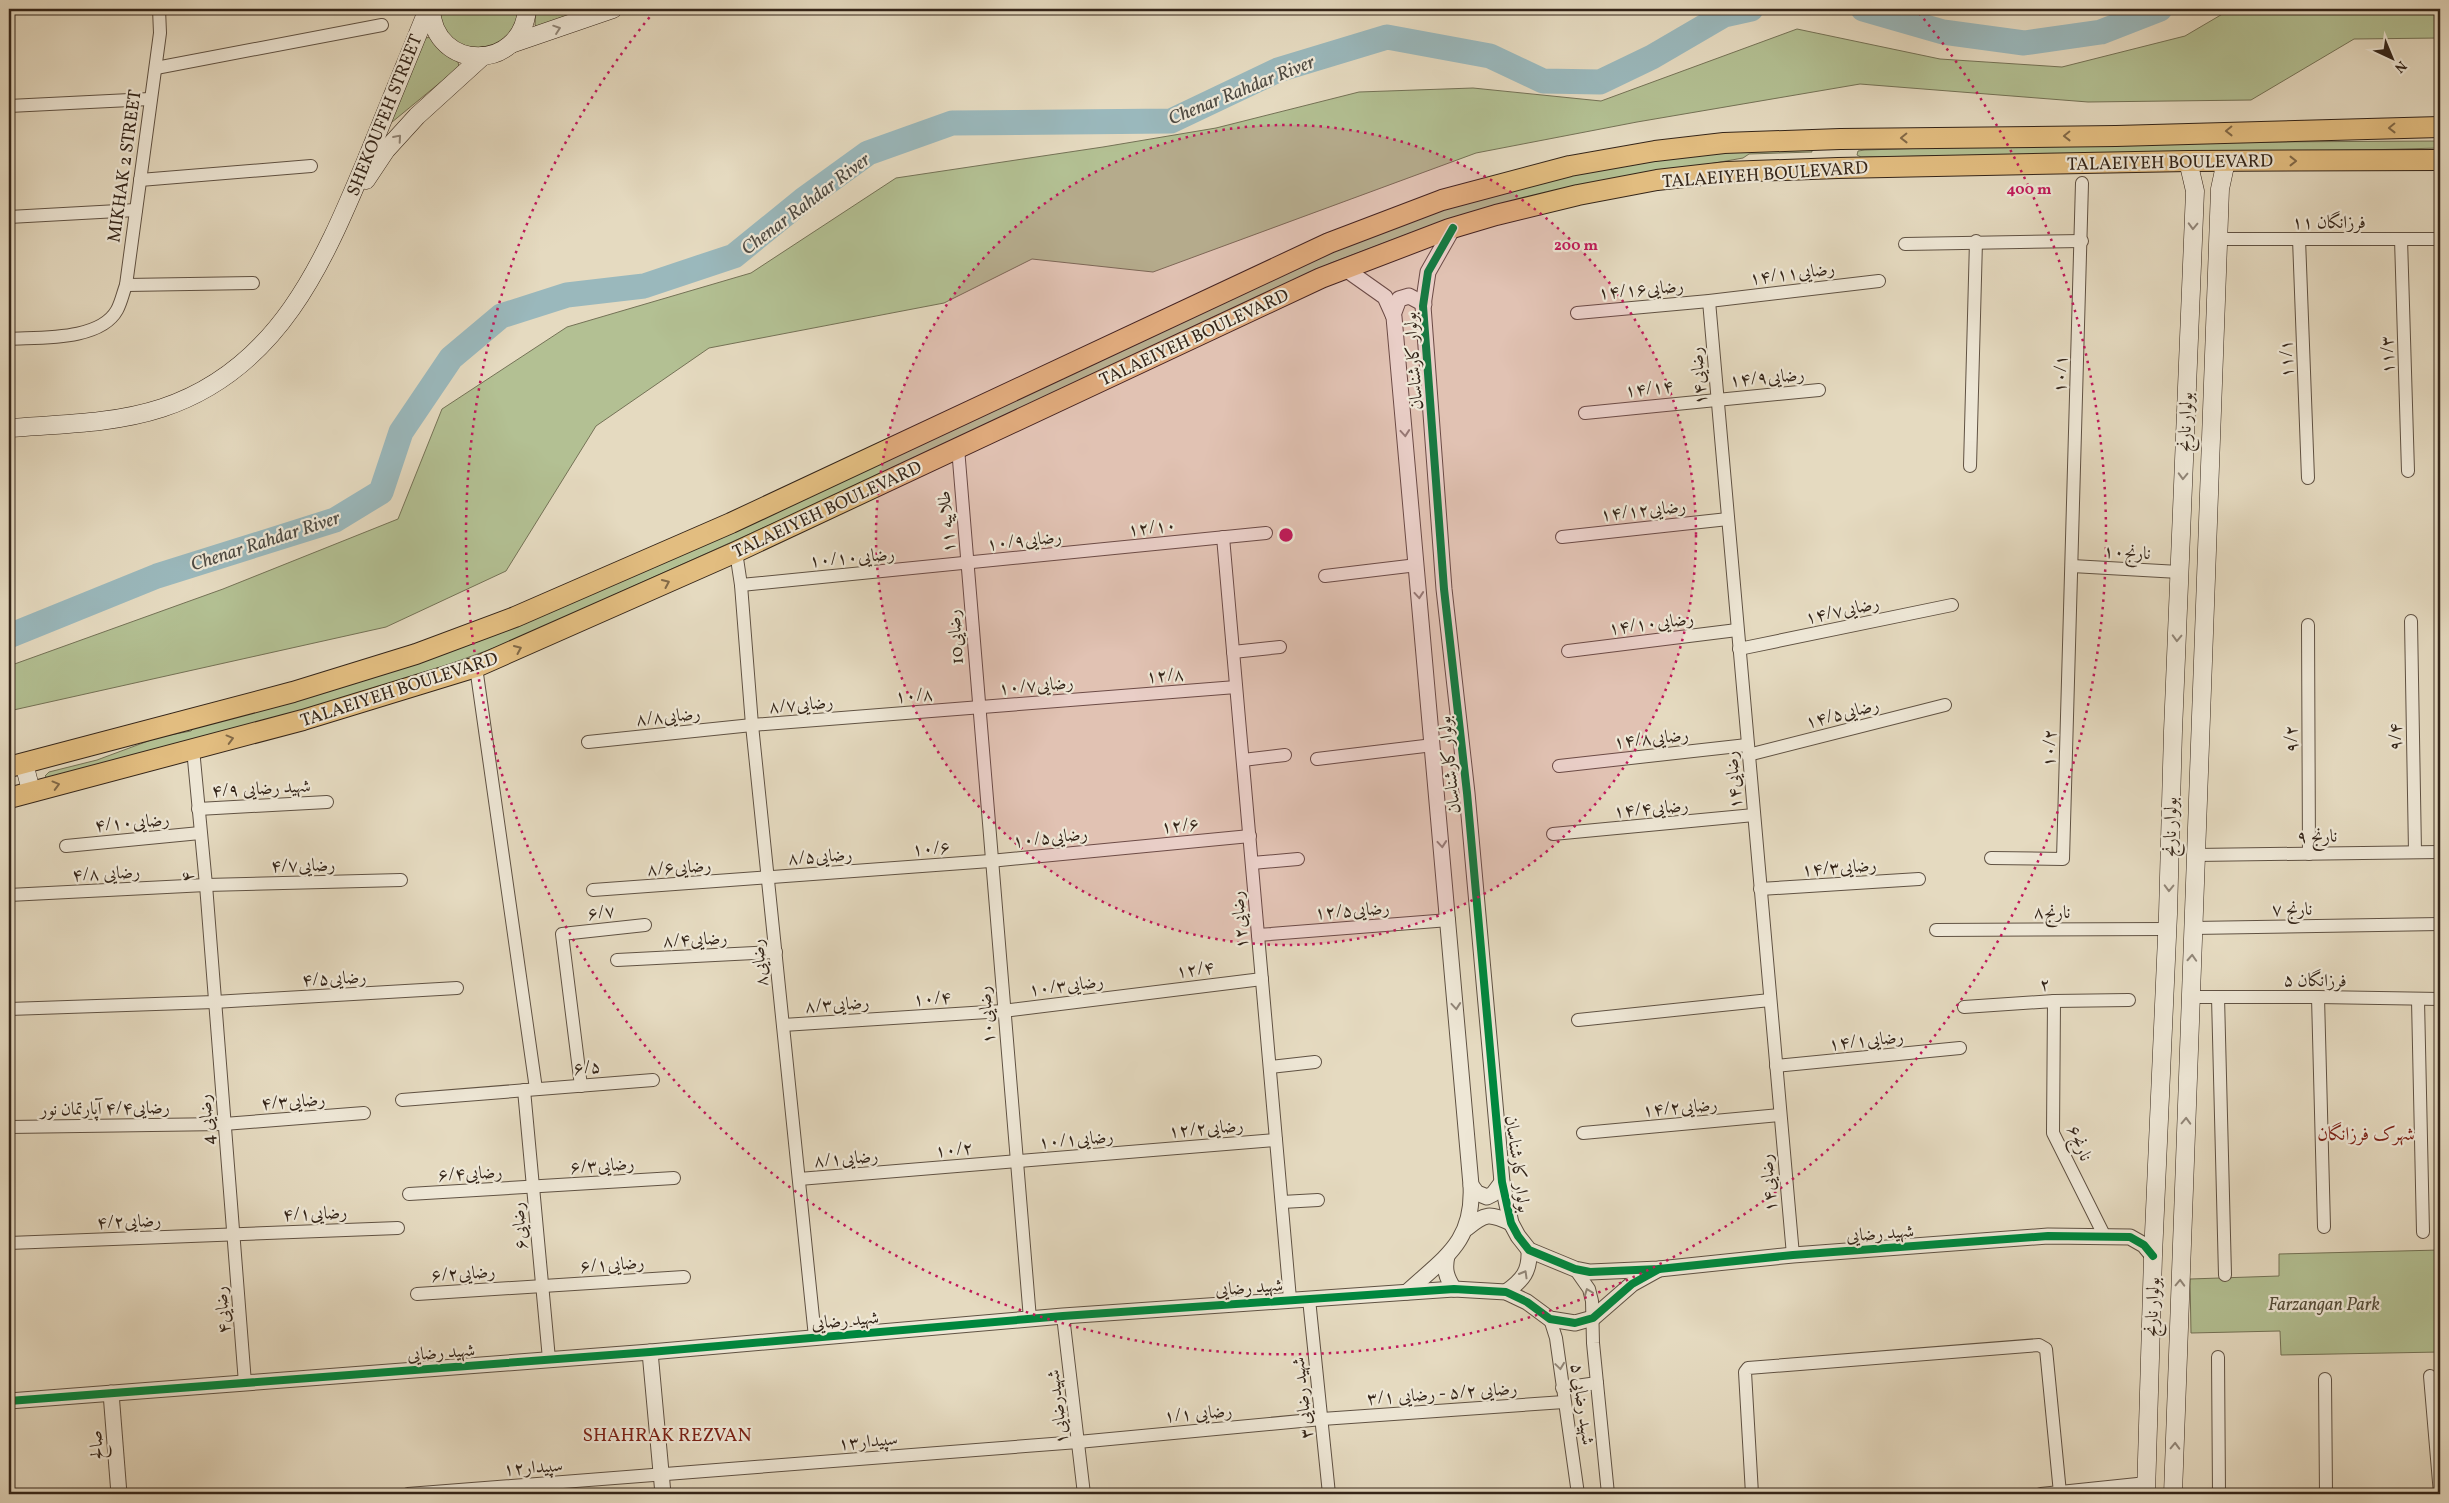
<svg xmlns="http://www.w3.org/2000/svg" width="2449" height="1503" font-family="Vollkorn,Amiri,serif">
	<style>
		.green { fill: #b3c093; stroke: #747256 }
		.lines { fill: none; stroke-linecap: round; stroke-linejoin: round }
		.river { stroke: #9ab8bc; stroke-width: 25 }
		.minor-casing { stroke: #605243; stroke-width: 14 }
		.tertiary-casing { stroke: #605243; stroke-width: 17 }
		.secondary-casing { stroke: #342519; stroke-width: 19 }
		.primary-casing { stroke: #342519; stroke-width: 22 }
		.minor { stroke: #eee7d6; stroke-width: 12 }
		.tertiary { stroke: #eee7d6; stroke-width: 15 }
		.secondary { stroke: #eee7d6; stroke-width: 18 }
		.primary { stroke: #e2bd80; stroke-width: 20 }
		.cycleway-casing { stroke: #eee7d6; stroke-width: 11 }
		.cycleway { stroke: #00873e; stroke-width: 8 }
		.oneway { stroke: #918678 }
		.oneway2 { stroke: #826947 }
		.ring { fill: none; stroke: #c2185b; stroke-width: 2.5; stroke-dasharray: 2.5 5 }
		.labels { text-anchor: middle; stroke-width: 4.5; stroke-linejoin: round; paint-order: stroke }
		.street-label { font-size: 18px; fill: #342519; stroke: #eee7d6 }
		.park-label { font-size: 18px; font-style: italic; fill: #544c38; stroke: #eee7d6 }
		.water-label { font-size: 19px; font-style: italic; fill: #4e4a42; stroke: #eee7d6 }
		.neighbourhood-label { font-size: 19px; fill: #7a1f14; stroke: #eee7d6 }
		.centre { fill: #c2185b; stroke: #eee7d6; stroke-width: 2.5 }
		.ring-label { font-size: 15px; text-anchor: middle; font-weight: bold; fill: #c2185b; stroke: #eee7d6; stroke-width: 4.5; stroke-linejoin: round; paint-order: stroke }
	</style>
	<rect width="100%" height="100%" fill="#e5dac0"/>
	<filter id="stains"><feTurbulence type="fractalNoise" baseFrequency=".004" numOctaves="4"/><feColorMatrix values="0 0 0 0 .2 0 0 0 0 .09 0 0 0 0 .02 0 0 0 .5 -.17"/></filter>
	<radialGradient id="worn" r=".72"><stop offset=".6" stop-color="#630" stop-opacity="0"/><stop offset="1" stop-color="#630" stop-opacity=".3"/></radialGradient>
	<g class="green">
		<path d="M439 9H519C517 18 516 27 510 34 492 55 452 52 442 24 440 19 440 14 439 9Z"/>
		<path d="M536 9H592L539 28 535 25Z"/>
		<path d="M2231 9H2440V38L2354 39 2251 100 2088 102 1860 84 1637 122 1476 153 1153 272 1032 259 944 303 709 348 596 426 506 571 386 627 9 711V666L223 589 398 519 442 409 567 327 751 273 896 178 1103 147 1216 128 1359 92 1473 88 1601 101 1797 29 1940 59 2062 67 2185 36Z"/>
		<path d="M430 37 441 52 458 62 459 67 386 127 422 39Z"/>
		<path d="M2440 141V148L2364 150 1861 157 1857 155 1858 151 1865 150 2088 143Z"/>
		<path d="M1811 147 1812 152 1749 154 1743 158 1545 193 1429 226 1331 263 945 446 505 644 400 682 283 716 49 779 45 776 49 772 97 760 159 737 191 731 195 726 397 670 1347 243 1449 206 1585 170 1731 150Z"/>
		<path d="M2440 1250V1352L2281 1355 2280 1331 2191 1333 2190 1279 2279 1276V1254Z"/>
	</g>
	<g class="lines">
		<g class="river">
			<path d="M1863 9 1943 32 2024 43 2101 32 2160 9"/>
			<path d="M9 636 157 576 335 520 381 492 401 432 451 358 501 316 567 295 644 286 734 256 803 200 868 153 952 123 1171 121 1278 70 1387 37 1490 56 1543 81 1600 82 1652 57 1724 15 1751 9"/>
		</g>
		<g class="minor-casing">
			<g id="minor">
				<path d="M156 68 382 25"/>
				<path d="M9 106 150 99"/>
				<path d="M140 180 311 166"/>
				<path d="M9 217 136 210"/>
				<path d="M2218 239H2440"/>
				<path d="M2299 239 2308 478"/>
				<path d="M2401 239 2408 471"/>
				<path d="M1905 244 2082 241"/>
				<path d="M126 285 253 283"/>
				<path d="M1709 301 1793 1255"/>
				<path d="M1577 313 1709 301 1879 281"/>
				<path d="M9 339C39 337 100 341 117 310 121 303 123 293 126 285L160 33 159 9"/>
				<path d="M1585 413 1819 390"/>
				<path d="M958 448 1030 1319"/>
				<path d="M1970 466 1976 241"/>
				<path d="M1223 537 1290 1299"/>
				<path d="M1562 537 1728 519"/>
				<path d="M736 552 741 585 752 725 815 1337"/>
				<path d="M2072 566 2179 572"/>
				<path d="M1325 576 1417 565"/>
				<path d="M741 585 1266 533"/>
				<path d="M2411 621 2415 852"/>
				<path d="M2308 625 2309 854"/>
				<path d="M1739 649 1952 605"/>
				<path d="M1568 651 1737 630"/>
				<path d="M1233 652 1280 647"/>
				<path d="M476 667 536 1089"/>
				<path d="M588 742 752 725 1236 687"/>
				<path d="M193 749 206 885 245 1383"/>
				<path d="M1748 755 1945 705"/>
				<path d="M1317 759 1433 745"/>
				<path d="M1243 760 1285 755"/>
				<path d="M1559 766 1747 745"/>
				<path d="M198 809 327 802"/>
				<path d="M1553 834 1754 815"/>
				<path d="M66 846 200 833"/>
				<path d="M2195 855 2440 852"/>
				<path d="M1991 858 2063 859 2082 183"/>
				<path d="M1252 863 1298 859"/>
				<path d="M1760 889 1919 879"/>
				<path d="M593 890 990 861 1250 836"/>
				<path d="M9 895 206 885 401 880"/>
				<path d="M2193 928 2440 924"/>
				<path d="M1936 930 2168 929"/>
				<path d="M1258 935 1449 920"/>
				<path d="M617 960 776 952"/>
				<path d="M2190 997H2318L2440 999"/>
				<path d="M2218 997 2225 1275"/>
				<path d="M2318 997 2324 1227"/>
				<path d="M2418 1000 2423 1232"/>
				<path d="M2054 1001 2053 1133 2104 1235"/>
				<path d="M1964 1007 2054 1001 2129 1000"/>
				<path d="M9 1009 214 1002 457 988"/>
				<path d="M1578 1020 1770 1000"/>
				<path d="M783 1025 1003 1011 1262 979"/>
				<path d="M1776 1066 1960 1048"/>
				<path d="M1270 1067 1315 1062"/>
				<path d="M581 1086 562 934 645 925"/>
				<path d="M524 1090 549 1359"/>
				<path d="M402 1100 653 1080"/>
				<path d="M9 1127 224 1124 364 1113"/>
				<path d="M1583 1133 1780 1115"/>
				<path d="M799 1179 1276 1140"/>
				<path d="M409 1194 674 1178"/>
				<path d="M1282 1202 1318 1200"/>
				<path d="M9 1243 398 1228"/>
				<path d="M1575 1269 1589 1289 1592 1301 1593 1343 1608 1494"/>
				<path d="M417 1294 684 1277"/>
				<path d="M1309 1299 1329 1494"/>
				<path d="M1063 1316 1084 1494"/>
				<path d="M1550 1319 1556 1338 1578 1494"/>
				<path d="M2218 1357 2219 1494"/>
				<path d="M2430 1376 2440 1494"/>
				<path d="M2325 1379 2326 1494"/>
				<path d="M1562 1388 1597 1383"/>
				<path d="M408 1494 1078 1442 1322 1419 1564 1402"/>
				<path d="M1752 1494 1745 1372 1748 1368 2039 1345 2046 1349 2060 1493"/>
				<path d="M2041 1494 2147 1483"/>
			</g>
		</g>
		<g class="tertiary-casing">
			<g id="tertiary">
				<path d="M1453 228 1428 272 1423 306 1444 589 1467 793 1502 1182 1511 1223 1518 1236 1529 1250 1575 1269 1590 1272 1659 1269 1793 1255 2048 1236 2130 1237 2144 1245 2153 1256"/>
				<path d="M1344 268 1385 297 1394 317 1471 1185C1474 1242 1445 1257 1407 1292"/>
				<path d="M1393 315 1399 299 1409 296 1424 304"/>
				<path d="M1471 1185 1477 1193 1487 1197 1493 1194 1502 1182"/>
				<path d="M1467 1228C1486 1213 1489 1213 1511 1223"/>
				<path d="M1447 1256C1444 1269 1446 1277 1454 1289"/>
				<path d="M1506 1292C1523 1280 1530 1271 1529 1250"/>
				<path d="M650 1352 663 1494"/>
				<path d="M111 1393 119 1494"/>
				<path d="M9 1401 650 1352 1063 1316 1454 1289 1506 1292 1527 1302 1550 1319 1575 1323 1593 1318 1632 1284 1659 1269"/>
			</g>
		</g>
		<g class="secondary-casing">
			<g id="secondary">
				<path d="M431 9C434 72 522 72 527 9"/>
				<path d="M511 44 613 9"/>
				<path d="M366 180 386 150 417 116 483 56"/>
				<path d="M9 428C60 424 113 424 162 408 280 369 324 261 368 156 388 107 408 58 428 9"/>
				<path d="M24 763 31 791"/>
				<path d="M2146 1494 2153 1256 2168 914 2173 731 2195 191 2188 161"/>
				<path d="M2173 1494 2220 189 2226 161"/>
			</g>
		</g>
		<g class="primary-casing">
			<g id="primary">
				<path d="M9 767 293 692 416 654 515 617 731 523 1329 243 1442 200 1570 166 1655 151 1724 143 1840 139 2116 136 2440 127"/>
				<path d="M9 798 303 720 476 667 736 552 1321 278 1449 229 1496 215 1578 195 1657 180 1727 172 1838 168 2188 161 2440 160"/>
			</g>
		</g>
		<use href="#minor" class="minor"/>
		<use href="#tertiary" class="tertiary"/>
		<use href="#secondary" class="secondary"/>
		<use href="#primary" class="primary"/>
		<g class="cycleway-casing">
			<g id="cycleway">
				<path d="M1453 228 1428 272 1423 306 1444 589 1467 793 1502 1182 1511 1223 1518 1236 1529 1250 1575 1269 1590 1272 1659 1269 1793 1255 2048 1236 2130 1237 2144 1245 2153 1256"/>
				<path d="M9 1401 650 1352 1063 1316 1454 1289 1506 1292 1527 1302 1550 1319 1575 1323 1593 1318 1632 1284 1659 1269"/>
			</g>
		</g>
		<use href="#cycleway" class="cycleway"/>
	</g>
	<defs><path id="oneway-chevron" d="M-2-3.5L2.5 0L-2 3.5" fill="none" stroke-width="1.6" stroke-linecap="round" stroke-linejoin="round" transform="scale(1.25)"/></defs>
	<g class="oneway">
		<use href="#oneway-chevron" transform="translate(557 29) rotate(-19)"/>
		<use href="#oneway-chevron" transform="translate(398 138) rotate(-49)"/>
		<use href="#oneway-chevron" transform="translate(2193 226) rotate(92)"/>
		<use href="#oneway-chevron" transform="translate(1405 433) rotate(85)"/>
		<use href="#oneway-chevron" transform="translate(2183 476) rotate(92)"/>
		<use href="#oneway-chevron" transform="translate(1419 595) rotate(85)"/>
		<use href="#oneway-chevron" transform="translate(2177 638) rotate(92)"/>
		<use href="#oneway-chevron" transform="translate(1442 844) rotate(85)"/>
		<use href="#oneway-chevron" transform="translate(2169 888) rotate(91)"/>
		<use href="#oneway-chevron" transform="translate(2192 958) rotate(-87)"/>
		<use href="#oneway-chevron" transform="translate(1456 1006) rotate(85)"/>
		<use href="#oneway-chevron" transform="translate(2186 1121) rotate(-88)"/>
		<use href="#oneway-chevron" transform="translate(1524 1274) rotate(-60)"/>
		<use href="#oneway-chevron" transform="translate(2180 1283) rotate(-88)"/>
		<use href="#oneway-chevron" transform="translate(1588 1292) rotate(-111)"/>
		<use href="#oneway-chevron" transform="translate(1560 1366) rotate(82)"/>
		<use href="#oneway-chevron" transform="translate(2175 1446) rotate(-88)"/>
	</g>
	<g class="oneway2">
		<use href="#oneway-chevron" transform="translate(2392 128) rotate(179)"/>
		<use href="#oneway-chevron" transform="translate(2229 131) rotate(179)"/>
		<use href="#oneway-chevron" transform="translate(2067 136) rotate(179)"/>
		<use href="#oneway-chevron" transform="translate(1904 138) rotate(179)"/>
		<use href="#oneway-chevron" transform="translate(2293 161)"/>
		<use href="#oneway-chevron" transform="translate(666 583) rotate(-24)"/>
		<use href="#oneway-chevron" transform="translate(518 649) rotate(-24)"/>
		<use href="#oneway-chevron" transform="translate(230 739) rotate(-15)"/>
		<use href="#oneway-chevron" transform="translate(56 785) rotate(-15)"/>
	</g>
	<circle cx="1286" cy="535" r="410" fill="#c2185b" fill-opacity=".12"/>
	<g class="ring">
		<circle cx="1286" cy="535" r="410"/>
		<path d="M1919 13A820 820 0 1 1 653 13"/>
	</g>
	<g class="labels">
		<g class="street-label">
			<text transform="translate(384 115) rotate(-68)" y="6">SHEKOUFEH STREET</text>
			<text transform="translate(2170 162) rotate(-1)" y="6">TALAEIYEH BOULEVARD</text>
			<text transform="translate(124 166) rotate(-82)" y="6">MIKHAK 2 STREET</text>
			<text transform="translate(1765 174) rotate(-4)" y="6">TALAEIYEH BOULEVARD</text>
			<text x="2329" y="228">فرزانگان ۱۱</text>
			<text transform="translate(1792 273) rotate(-7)" y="6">رضایی۱۴/۱۱</text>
			<text transform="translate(1641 289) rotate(-5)" y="6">رضایی۱۴/۱۶</text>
			<text transform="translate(1194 337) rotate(-25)" y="6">TALAEIYEH BOULEVARD</text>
			<text transform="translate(2387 355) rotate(-92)" y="6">۱۱/۳</text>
			<text transform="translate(2286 359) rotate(-92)" y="6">۱۱/۱</text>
			<text transform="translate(1413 361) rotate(-94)" y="6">بولوار کارشناسان</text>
			<text transform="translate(2060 374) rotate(-88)" y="6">۱۰/۱</text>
			<text transform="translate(1698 376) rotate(-95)" y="6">رضایی۱۴</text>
			<text transform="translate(1767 377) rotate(-5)" y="6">رضایی۱۴/۹</text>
			<text transform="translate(1649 388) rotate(-6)" y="6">۱۴/۱۴</text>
			<text transform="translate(2185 422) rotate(-88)" y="6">بولوار نارنج</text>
			<text transform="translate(827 509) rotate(-25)" y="6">TALAEIYEH BOULEVARD</text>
			<text transform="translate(1643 510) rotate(-6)" y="6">رضایی۱۴/۱۲</text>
			<text transform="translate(946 522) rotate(-95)" y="6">طلاییه ۱۱</text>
			<text transform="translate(1152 527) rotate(-6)" y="6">۱۲/۱۰</text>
			<text transform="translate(1024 540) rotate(-6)" y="6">رضایی۱۰/۹</text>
			<text transform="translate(2127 552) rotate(3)" y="6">نارنج۱۰</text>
			<text transform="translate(852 557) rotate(-5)" y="6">رضایی۱۰/۱۰</text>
			<text transform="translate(1842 610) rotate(-12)" y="6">رضایی۱۴/۷</text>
			<text transform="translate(1651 623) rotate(-7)" y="6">رضایی۱۴/۱۰</text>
			<text transform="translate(955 637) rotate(-94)" y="6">رضایی10</text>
			<text transform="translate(1165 675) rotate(-4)" y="6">۱۲/۸</text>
			<text transform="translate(1036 685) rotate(-5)" y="6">رضایی۱۰/۷</text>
			<text transform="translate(399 689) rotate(-18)" y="6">TALAEIYEH BOULEVARD</text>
			<text transform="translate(914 695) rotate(-4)" y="6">۱۰/۸</text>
			<text transform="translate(801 704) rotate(-5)" y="6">رضایی۸/۷</text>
			<text transform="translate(1842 713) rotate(-14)" y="6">رضایی۱۴/۵</text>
			<text transform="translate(668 716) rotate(-6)" y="6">رضایی۸/۸</text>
			<text transform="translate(2395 737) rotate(-91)" y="6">۹/۴</text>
			<text transform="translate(1651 738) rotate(-6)" y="6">رضایی۱۴/۸</text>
			<text transform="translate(2291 739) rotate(-90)" y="6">۹/۲</text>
			<text transform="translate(2049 748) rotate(-88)" y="6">۱۰/۲</text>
			<text transform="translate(1449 765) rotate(-96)" y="6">بولوار کارشناسان</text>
			<text transform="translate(1733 780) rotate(-95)" y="6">رضایی۱۴</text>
			<text transform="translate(261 788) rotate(-3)" y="6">۴/۹ شهید رضایی</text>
			<text transform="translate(1651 808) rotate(-5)" y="6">رضایی۱۴/۴</text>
			<text transform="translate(132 822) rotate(-5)" y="6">رضایی۴/۱۰</text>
			<text transform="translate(1180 825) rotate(-5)" y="6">۱۲/۶</text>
			<text transform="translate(2170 827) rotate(-89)" y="6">بولوار نارنج</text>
			<text transform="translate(2317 836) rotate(-1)" y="6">نارنج ۹</text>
			<text transform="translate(1050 837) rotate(-6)" y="6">رضایی۱۰/۵</text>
			<text transform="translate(931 848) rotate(-4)" y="6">۱۰/۶</text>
			<text transform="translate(820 856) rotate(-4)" y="6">رضایی۸/۵</text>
			<text transform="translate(303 865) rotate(-1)" y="6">رضایی۴/۷</text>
			<text transform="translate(679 867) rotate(-4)" y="6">رضایی۸/۶</text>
			<text transform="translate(1839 867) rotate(-4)" y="6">رضایی۱۴/۳</text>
			<text transform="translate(106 873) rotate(-3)" y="6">رضایی ۴/۸</text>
			<text transform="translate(187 877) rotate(-96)" y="6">۴</text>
			<text transform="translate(2292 909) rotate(-1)" y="6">نارنج ۷</text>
			<text transform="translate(1352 910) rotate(-4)" y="6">رضایی۱۲/۵</text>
			<text transform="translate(601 912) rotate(-6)" y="6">۶/۷</text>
			<text x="2052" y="918">نارنج۸</text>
			<text transform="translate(1239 920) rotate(-95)" y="6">رضایی۱۲</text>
			<text transform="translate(695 939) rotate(-3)" y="6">رضایی۸/۴</text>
			<text transform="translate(759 963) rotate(-96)" y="6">رضایی۸</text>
			<text transform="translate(1195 969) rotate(-7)" y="6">۱۲/۴</text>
			<text transform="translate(334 978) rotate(-3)" y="6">رضایی۴/۵</text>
			<text transform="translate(2315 980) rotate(1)" y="6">فرزانگان ۵</text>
			<text transform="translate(2045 984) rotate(-3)" y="6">۲</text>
			<text transform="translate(1066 985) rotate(-7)" y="6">رضایی۱۰/۳</text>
			<text transform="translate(932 998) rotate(-4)" y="6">۱۰/۴</text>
			<text transform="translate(837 1004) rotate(-4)" y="6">رضایی۸/۳</text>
			<text transform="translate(986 1015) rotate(-95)" y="6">رضایی۱۰</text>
			<text transform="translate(1866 1040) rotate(-6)" y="6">۱۴/۱رضایی</text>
			<text transform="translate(587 1067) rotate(-5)" y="6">۶/۵</text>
			<text transform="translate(293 1101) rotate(-4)" y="6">رضایی۴/۳</text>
			<text transform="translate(1680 1107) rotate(-5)" y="6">رضایی۱۴/۲</text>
			<text transform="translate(105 1108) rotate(-1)" y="6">رضایی۴/۴ آپارتمان نور</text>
			<text transform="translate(206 1120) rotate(-95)" y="6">رضایی 4</text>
			<text transform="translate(1206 1128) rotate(-5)" y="6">رضایی۱۲/۲</text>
			<text transform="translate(1076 1139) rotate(-5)" y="6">رضایی۱۰/۱</text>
			<text transform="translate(2080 1143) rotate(67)" y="6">نارنج۶</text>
			<text transform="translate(954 1149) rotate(-5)" y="6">۱۰/۲</text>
			<text transform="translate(846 1158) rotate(-5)" y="6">رضایی۸/۱</text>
			<text transform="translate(1518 1164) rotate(82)" y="6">بولوار کارشناسان</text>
			<text transform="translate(602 1165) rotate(-4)" y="6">رضایی۶/۳</text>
			<text transform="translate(470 1173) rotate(-3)" y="6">رضایی۶/۴</text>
			<text transform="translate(1768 1183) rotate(-95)" y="6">رضایی۱۴</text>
			<text transform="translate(315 1213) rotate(-2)" y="6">رضایی۴/۱</text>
			<text transform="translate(129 1221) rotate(-2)" y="6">رضایی۴/۲</text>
			<text transform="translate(519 1226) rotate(-95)" y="6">رضایی۶</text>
			<text transform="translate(1880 1233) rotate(-4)" y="6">شهید رضایی</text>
			<text transform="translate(612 1264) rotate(-4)" y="6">رضایی۶/۱</text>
			<text transform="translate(463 1273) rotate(-4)" y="6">رضایی۶/۲</text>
			<text transform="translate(1249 1287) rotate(-4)" y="6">شهید رضایی</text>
			<text transform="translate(2152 1307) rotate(-88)" y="6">بولوار نارنج</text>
			<text transform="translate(222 1310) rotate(-95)" y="6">رضایی۴</text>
			<text transform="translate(845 1320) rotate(-5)" y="6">شهید رضایی</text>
			<text transform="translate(441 1352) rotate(-4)" y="6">شهید رضایی</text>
			<text transform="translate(1442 1393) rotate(-4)" y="6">رضایی ۵/۲ - رضایی ۳/۱</text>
			<text transform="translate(1302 1398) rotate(-96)" y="6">شهید رضایی ۳</text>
			<text transform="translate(1583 1404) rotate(82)" y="6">شهید رضایی ۵</text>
			<text transform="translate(1057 1407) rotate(-97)" y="6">شهیدرضایی۱</text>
			<text transform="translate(1198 1413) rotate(-5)" y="6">رضایی ۱/۱</text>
			<text transform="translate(868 1441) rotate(-5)" y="6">سپیدار۱۳</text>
			<text transform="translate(96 1445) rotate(-94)" y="6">صالح</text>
			<text transform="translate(533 1467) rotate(-4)" y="6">سپیدار۱۲</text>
		</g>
		<g class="park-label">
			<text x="2324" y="1310">Farzangan Park</text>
		</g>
		<g class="water-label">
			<text transform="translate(1241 89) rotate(-22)" y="7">Chenar Rahdar River</text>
			<text transform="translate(805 203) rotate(-37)" y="7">Chenar Rahdar River</text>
			<text transform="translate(265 540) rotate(-18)" y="7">Chenar Rahdar River</text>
		</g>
		<g class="neighbourhood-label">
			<text x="2366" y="1140">شهرک فرزانگان</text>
			<text x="667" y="1441">SHAHRAK REZVAN</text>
		</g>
	</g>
	<circle cx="1286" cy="535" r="8" class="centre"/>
	<g class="ring-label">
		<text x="2029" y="194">400 m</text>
		<text x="1576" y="250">200 m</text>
	</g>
	<rect width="2449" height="1503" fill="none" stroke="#e5dac0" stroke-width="30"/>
	<rect x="10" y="10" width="2429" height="1483" fill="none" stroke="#342519" stroke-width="2.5"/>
	<rect x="15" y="15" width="2419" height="1473" fill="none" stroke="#342519"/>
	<g transform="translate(2392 58) rotate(136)" stroke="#eee7d6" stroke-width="4" paint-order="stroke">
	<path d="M0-4L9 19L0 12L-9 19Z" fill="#342519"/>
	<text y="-8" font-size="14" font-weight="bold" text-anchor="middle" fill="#342519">N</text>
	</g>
	<rect width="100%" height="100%" filter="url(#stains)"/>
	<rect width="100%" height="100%" fill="url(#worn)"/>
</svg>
